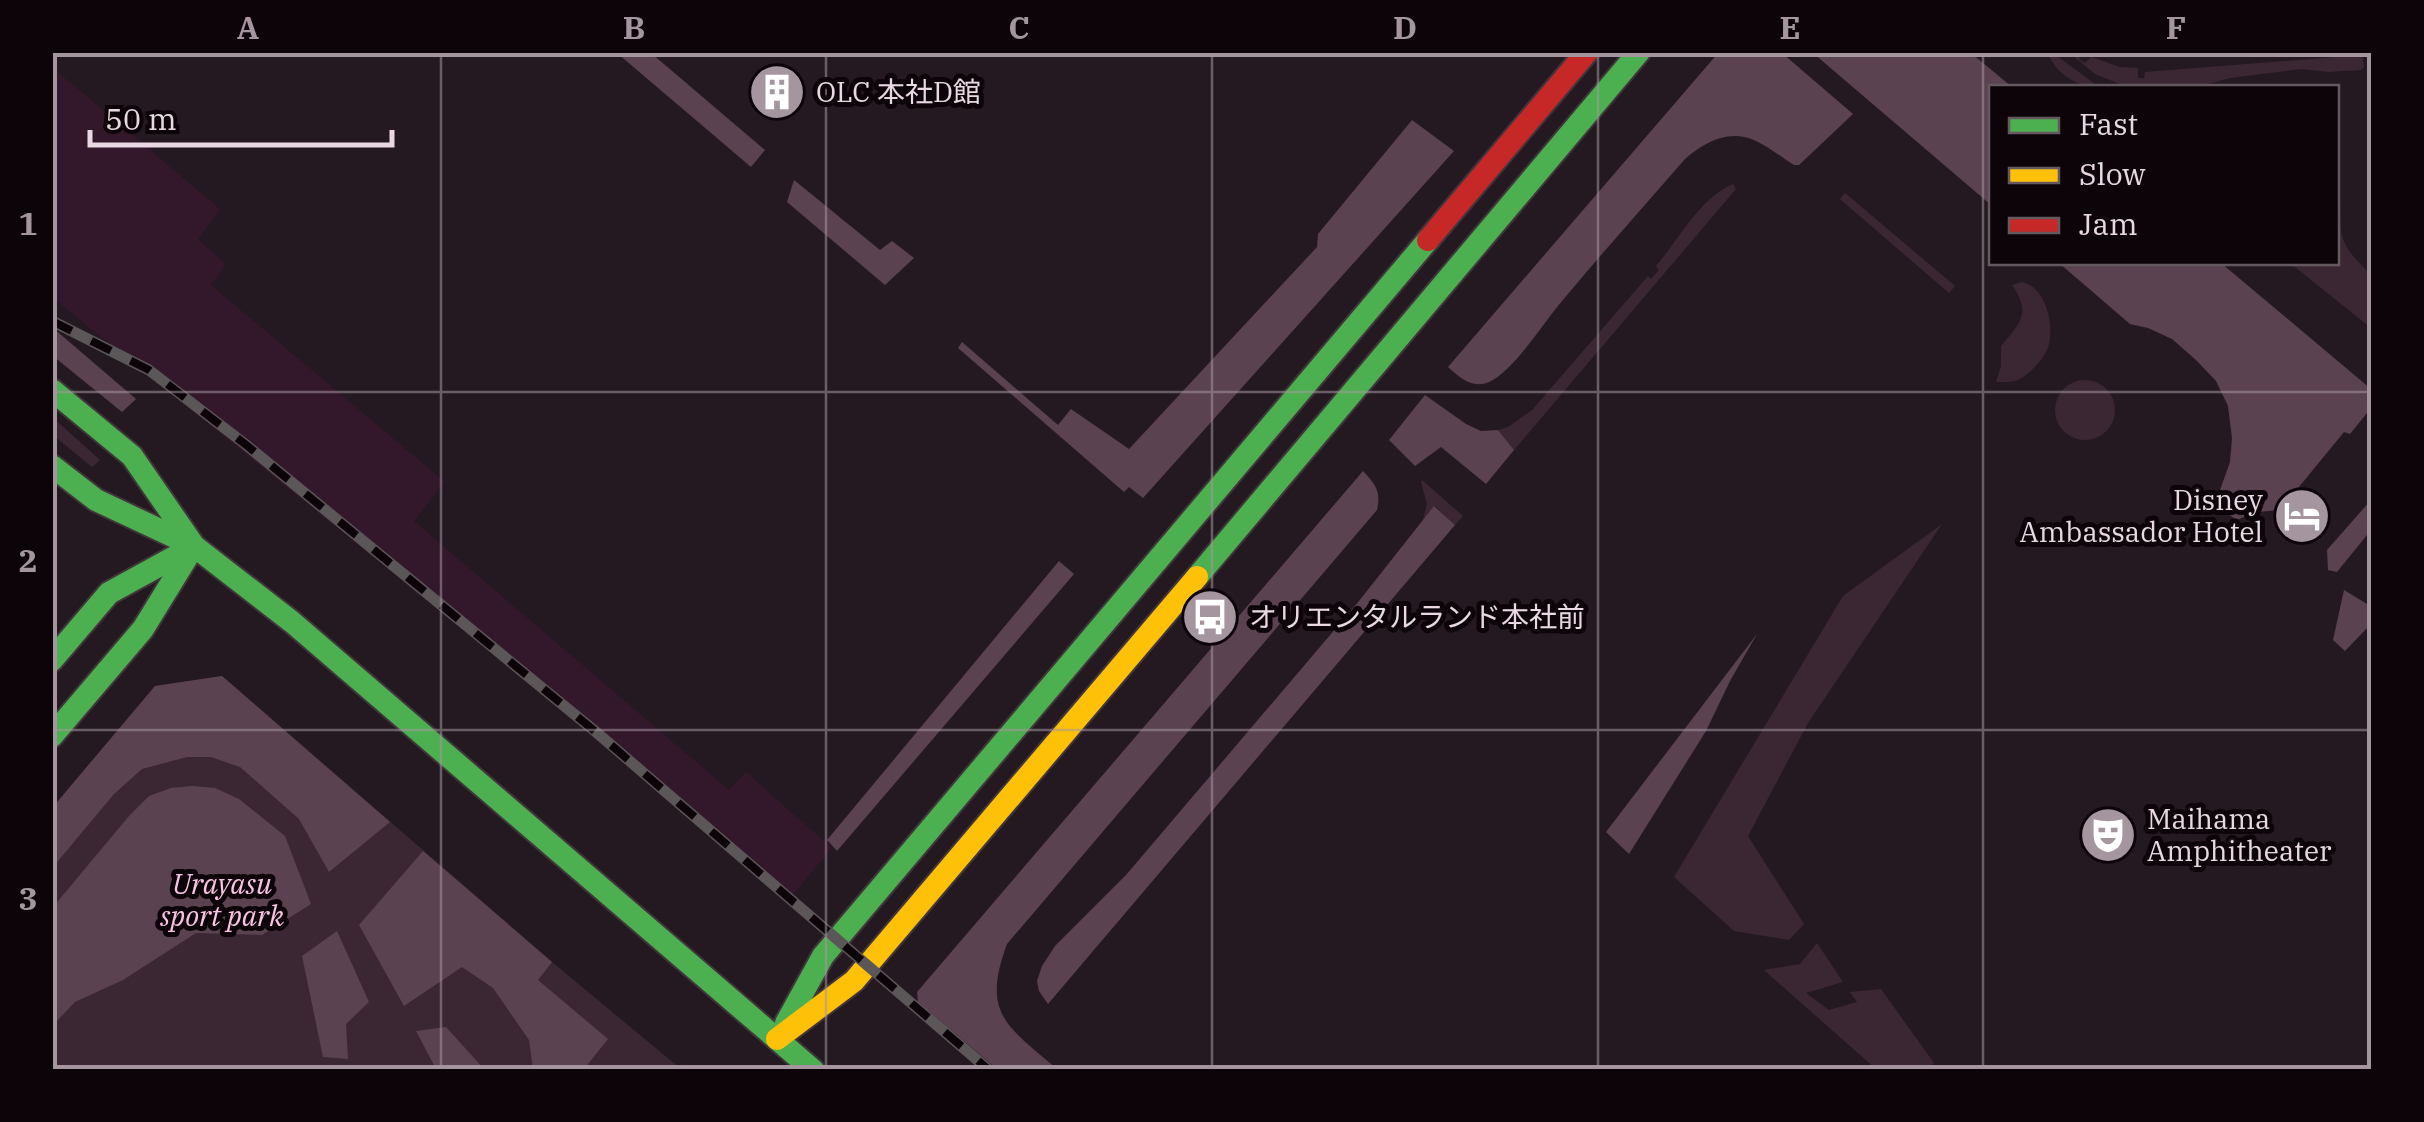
<svg xmlns="http://www.w3.org/2000/svg" width="2424" height="1122" font-family="'IBM Plex Serif','Noto Sans JP',serif">
	<style>
		.built { fill: #33172a }
		.green { fill: #3b2733 }
		.forest { fill: #5a4251 }
		.lines { fill: none; stroke-linecap: round; stroke-linejoin: round }
		.fast-casing { stroke: #40353b; stroke-width: 26 }
		.slow-casing { stroke: #40353b; stroke-width: 26 }
		.jam-casing { stroke: #40353b; stroke-width: 26 }
		.fast { stroke: #4caf50; stroke-width: 22 }
		.slow { stroke: #ffc107; stroke-width: 22 }
		.jam { stroke: #c62828; stroke-width: 22 }
		.rail-casing { stroke: #5b5658; stroke-width: 11 }
		.rail { stroke: #0d040a; stroke-width: 8; stroke-dasharray: 22; stroke-linecap: butt }
		.grid { fill: none; stroke: #a4959e; stroke-width: 2.5; stroke-opacity: 0.55 }
		.labels { text-anchor: middle; stroke-width: 10; stroke-linejoin: round; paint-order: stroke }
		.poi-label { font-size: 28px; fill: #e9d8e2; stroke: #0d040a; text-anchor: start }
		.park-label { font-size: 28px; font-style: italic; fill: #f9c4e4; stroke: #0d040a }
		.neatline { fill: none; stroke: #a4959e; stroke-width: 4 }
		.grid-label { font-size: 32px; text-anchor: middle; font-weight: bold; fill: #a4959e }
	</style>
	<rect width="100%" height="100%" fill="#251921"/>
	<path class="built" d="M53 68 220 209 198 240 226 264 211 285 445 482 414 521 729 790 746 772 832 848 792 896 53 298Z"/>
	<g class="green">
		<path d="M2048 53H2053L2099 87C2078 88 2055 73 2048 53Z"/>
		<path d="M2070 53H2079L2081 55 2079 59 2085 63 2091 57 2120 67 2138 68V78H2144L2145 72 2362 55 2364 67 2361 70 2328 72 2301 69 2230 78 2197 87H2127L2095 74Z"/>
		<path d="M2337 179C2347 228 2326 234 2371 274V328L2290 263 2336 262Z"/>
		<path d="M1733 184 1736 189 1514 450 1498 430 1508 427 1532 410 1648 276 1651 279 1659 270 1656 266C1680 238 1699 199 1733 184Z"/>
		<path d="M1845 193 1955 286 1949 293 1840 199Z"/>
		<path d="M2022 282C2047 287 2056 329 2047 350 2042 361 2030 373 2020 379 2013 383 2004 382 1996 382L2001 366V346C2020 323 2032 313 2012 285Z"/>
		<circle cx="2085" cy="410" r="30"/>
		<path d="M52 417 100 460 92 467 53 435Z"/>
		<path d="M1422 480 1463 516 1455 525 1435 506 1423 520 1427 504 1421 482Z"/>
		<path d="M1942 524 1808 723 1748 836 1804 924 1789 940 1734 931 1674 877 1843 596Z"/>
		<path d="M222 676 552 962 681 1069 53 1070V807L155 686Z"/>
		<path d="M1817 943 1843 982 1806 993 1829 1010 1857 1002 1850 992 1881 989 1934 1063 1928 1069H1876L1764 970 1800 964Z"/>
	</g>
	<g class="forest">
		<path d="M1719 52 1782 53 1853 114 1799 165H1794C1779 156 1761 140 1744 137 1722 132 1700 146 1685 159 1644 206 1602 253 1562 301 1544 322 1513 372 1489 382 1472 389 1460 378 1448 367Z"/>
		<path d="M617 53H651L765 150 751 167Z"/>
		<path d="M1813 53H1971L2012 87 1992 88 1991 205Z"/>
		<path d="M1412 120 1454 151 1143 498 1129 487 1124 492 958 348 962 342 1058 425 1071 409 1129 449 1317 247 1318 234Z"/>
		<path d="M794 180 880 250 892 241 914 258 885 285 787 202Z"/>
		<path d="M2059 263H2221L2371 389V408L2350 434 2344 432 2280 510 2258 512 2236 520 2225 511 2220 490 2230 462 2232 438 2228 406 2216 381 2196 360 2172 339 2148 328 2130 324Z"/>
		<path d="M52 329 53 328 136 399 122 412 53 356Z"/>
		<path d="M1425 395 1466 424 1481 431 1498 430 1514 450 1486 484 1441 447 1415 466 1389 440Z"/>
		<path d="M1363 471C1376 485 1381 491 1377 510L1007 944C981 1014 1007 1026 1057 1069H997L918 1002 917 992Z"/>
		<path d="M2371 500V530L2337 572 2328 570 2327 550Z"/>
		<path d="M1434 506 1455 525 1048 1004 1039 991 1037 981 1042 966 1055 946 1126 875 1359 601Z"/>
		<path d="M1059 561 1074 574 837 851 827 840Z"/>
		<path d="M2344 590 2367 604 2372 599 2371 624 2345 651 2333 640Z"/>
		<path d="M1757 634 1730 681 1706 731 1629 854 1606 832Z"/>
		<path d="M222 676 390 822 329 872 299 819 240 767 211 757H187L142 769 114 794 53 867V807L155 686Z"/>
		<path d="M192 786 215 788 239 799 285 836 311 904 262 935 196 933 123 980 75 1002 53 1025V907L129 816 149 796 171 788Z"/>
		<path d="M423 851 552 962 538 980 608 1039 584 1069H533L529 1040 493 988 462 967 404 1006 359 925Z"/>
		<path d="M337 931 369 1002 346 1024 348 1059 323 1057 302 956Z"/>
		<path d="M446 1027 484 1069H436L416 1031Z"/>
	</g>
	<g class="lines">
		<g class="fast-casing">
			<g id="fast">
				<path d="M52 390 132 456 192 543"/>
				<path d="M52 466 96 500 194 546 292 622 813 1070"/>
				<path d="M1197 577 1639 52"/>
				<path d="M52 660 109 593 191 548"/>
				<path d="M52 736 143 629 194 546"/>
				<path d="M786 1023 823 956 1428 240"/>
			</g>
		</g>
		<g class="slow-casing">
			<path id="slow" d="M777 1039 854 981 1197 577"/>
		</g>
		<g class="jam-casing">
			<path id="jam" d="M1428 240 1587 52"/>
		</g>
		<use href="#fast" class="fast"/>
		<use href="#slow" class="slow"/>
		<use href="#jam" class="jam"/>
		<g class="rail-casing">
			<path id="rail" d="M52 321 149 370 245 444 596 732 989 1070"/>
		</g>
		<use href="#rail" class="rail"/>
	</g>
	<path class="grid" d="M441 52V1070M826 52V1070M1212 52V1070M1598 52V1070M1983 52V1070M52 392H2372M52 730H2372"/>
	<defs>
		<g id="building-disc" transform="scale(2.875)"><circle r="9.5" fill="#a4959e" stroke="#0d040a"/><path d="M-4-6H4V6H1V3H-1V6H-4ZM-2.5-4.3h1.7v1.8h-1.7ZM.8-4.3h1.7v1.8H.8ZM-2.5-1h1.7V.8h-1.7ZM.8-1h1.7V.8H.8Z" fill="#fff"/></g>
		<g id="hotel-disc" transform="scale(2.875)"><circle r="9.5" fill="#a4959e" stroke="#0d040a"/><path d="M-6-4.5h1.5V1H6V5H4.5V3h-9V5H-6ZM-4 0a1.8 1.8 0 1 1 3.6 0ZM.5 0V-2.5h3Q6-2.5 6 0Z" fill="#fff"/></g>
		<g id="bus-disc" transform="scale(2.875)"><circle r="9.5" fill="#a4959e" stroke="#0d040a"/><path d="M-5-6H5V4H4V6H2V4H-2V6H-4V4H-5ZM-3.5-4V0h7V-4ZM-3.5 1.2v1.5H-2V1.2ZM2 1.2v1.5H3.5V1.2Z" fill="#fff"/></g>
		<g id="theatre-disc" transform="scale(2.875)"><circle r="9.5" fill="#a4959e" stroke="#0d040a"/><path d="M-5-5.5Q0-4 5-5.5V0Q5 5 0 6Q-5 5-5 0ZM-3.3-2.5H-1v1.5H-3.3ZM1-2.5H3.3v1.5H1ZM-2.8 1Q0 5.5 2.8 1Z" fill="#fff"/></g>
	</defs>
	<g fill-rule="evenodd">
		<use href="#building-disc" x="777" y="92"/>
		<use href="#hotel-disc" x="2302" y="516"/>
		<use href="#bus-disc" x="1210" y="617"/>
		<use href="#theatre-disc" x="2108" y="835"/>
	</g>
	<g class="labels">
		<g class="poi-label">
			<text x="816" y="102">OLC 本社D館</text>
			<text x="2263" y="510" text-anchor="end">Disney<tspan x="2263" dy="32">Ambassador Hotel</tspan></text>
			<text x="1249" y="627">オリエンタルランド本社前</text>
			<text x="2147" y="829">Maihama<tspan x="2147" dy="32">Amphitheater</tspan></text>
		</g>
		<g class="park-label">
			<text x="222" y="894">Urayasu<tspan x="222" dy="32">sport park</tspan></text>
		</g>
	</g>
	<rect width="2424" height="1122" fill="none" stroke="#0d040a" stroke-width="110"/>
	<rect x="1989" y="85" width="350" height="180" fill="#0d040a" stroke="#655960" stroke-width="2.5"/>
	<rect x="2009" y="118" width="50" height="15" fill="#4caf50" stroke="#655960" stroke-width="2.5"/>
	<text x="2079" y="135" font-size="30" fill="#e9d8e2">Fast</text>
	<rect x="2009" y="168" width="50" height="15" fill="#ffc107" stroke="#655960" stroke-width="2.5"/>
	<text x="2079" y="185" font-size="30" fill="#e9d8e2">Slow</text>
	<rect x="2009" y="218" width="50" height="15" fill="#c62828" stroke="#655960" stroke-width="2.5"/>
	<text x="2079" y="235" font-size="30" fill="#e9d8e2">Jam</text>
	<path d="M90 130v15h302v-15" fill="none" stroke="#e9d8e2" stroke-width="5"/>
	<text x="105" y="130" font-size="30" fill="#e9d8e2" stroke="#0d040a" stroke-width="8" paint-order="stroke">50 m</text>
	<rect x="55" y="55" width="2314" height="1012" class="neatline"/>
	<g class="grid-label">
		<text x="248" y="39">A</text>
		<text x="634" y="39">B</text>
		<text x="1019" y="39">C</text>
		<text x="1405" y="39">D</text>
		<text x="1790" y="39">E</text>
		<text x="2176" y="39">F</text>
		<text x="28" y="235">1</text>
		<text x="28" y="572">2</text>
		<text x="28" y="910">3</text>
	</g>
</svg>
